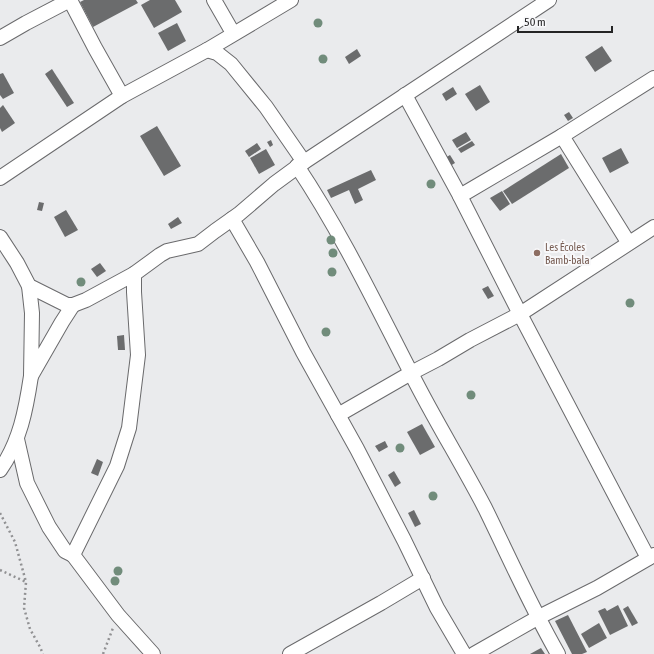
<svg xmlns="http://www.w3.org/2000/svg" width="654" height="654" font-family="'Asap Condensed',sans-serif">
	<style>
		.building { fill: #6b6c6d }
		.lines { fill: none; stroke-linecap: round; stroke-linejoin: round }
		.street-casing { stroke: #6a6a6c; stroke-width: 16 }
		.path { stroke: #919193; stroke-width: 2.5; stroke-dasharray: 2 3; stroke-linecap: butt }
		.street { stroke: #fff; stroke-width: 14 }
		.tree { fill: #718c7b }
		.education-dot { fill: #8d6e63; stroke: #f8f8fa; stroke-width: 1.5 }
		.labels { text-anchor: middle; stroke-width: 4; stroke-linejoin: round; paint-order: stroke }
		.education-label { font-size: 11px; fill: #785e54; stroke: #f8f8fa; text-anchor: start }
	</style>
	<rect width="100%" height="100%" fill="#eaebed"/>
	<g class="building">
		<path d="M84 0H136L138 3 93 27 80 2Z"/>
		<path d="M150 0H175L182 12 154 28 141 5Z"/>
		<path d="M177 23 186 41 168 51 158 33Z"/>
		<path d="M602 46 612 61 595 72 585 57Z"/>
		<path d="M357 49 361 56 349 64 345 57Z"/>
		<path d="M52 69 74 103 67 107 45 74Z"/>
		<path d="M3 73 14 93 3 99 0 95V74Z"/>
		<path d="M480 85 490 102 476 111 465 94Z"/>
		<path d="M453 87 457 94 446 101 442 94Z"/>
		<path d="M3 105 15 123 2 132 0 128V108Z"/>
		<path d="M569 112 573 118 568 121 564 115Z"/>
		<path d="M157 126 181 166 164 176 140 136Z"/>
		<path d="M466 132 471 140 457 148 452 140Z"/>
		<path d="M271 140 273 145 270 147 267 142Z"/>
		<path d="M472 141 475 145 461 153 458 149Z"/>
		<path d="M257 143 261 149 249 157 245 151Z"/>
		<path d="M621 148 629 163 610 173 602 158Z"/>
		<path d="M266 149 275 165 259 174 250 158Z"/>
		<path d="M561 154 569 168 512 204 503 191Z"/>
		<path d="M450 155 455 163 450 166 445 158Z"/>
		<path d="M371 170 376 180 358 189 363 200 355 204 349 190 331 198 327 190Z"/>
		<path d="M502 191 510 204 500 211 490 198Z"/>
		<path d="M39 202 44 203 42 211 37 210Z"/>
		<path d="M66 210 78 230 65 237 54 217Z"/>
		<path d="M178 217 182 223 171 229 168 224Z"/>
		<path d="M100 263 106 271 97 277 91 269Z"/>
		<path d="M488 286 494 296 488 299 482 289Z"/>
		<path d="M124 335 125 350H118L117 336Z"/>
		<path d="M422 424 435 447 420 455 407 432Z"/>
		<path d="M385 441 388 447 379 452 375 446Z"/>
		<path d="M97 459 103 462 98 476 91 473Z"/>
		<path d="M394 471 401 483 395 487 388 475Z"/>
		<path d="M414 510 421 524 415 527 408 513Z"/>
		<path d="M618 605 628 626 610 635 598 611 605 608 607 611Z"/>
		<path d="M628 606 638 623 632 626 623 609Z"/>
		<path d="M568 615 587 652 582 654H572L555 621Z"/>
		<path d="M599 623 607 638 589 648 581 634Z"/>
		<path d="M541 648 545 654H530Z"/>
	</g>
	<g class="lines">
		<g class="street-casing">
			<g id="street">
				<path d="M214 0 233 33"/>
				<path d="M0 38 26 23 70 0 95 48 122 96"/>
				<path d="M207 50 217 53 231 64 266 107 304 162"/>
				<path d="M405 95 460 196 520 314 648 558"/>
				<path d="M562 136 628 242"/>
				<path d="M297 166C341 232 375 303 411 373 434 419 461 462 485 508 509 557 531 607 558 654"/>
				<path d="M0 178 122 96 207 50 291 0"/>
				<path d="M460 196 562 136 654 78"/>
				<path d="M232 219 257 262 303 352 357 449 404 540 437 608 464 654"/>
				<path d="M0 237 17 263 29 286 67 305H73L86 300 134 274 160 255 167 251 198 244 215 231 239 214 274 184 304 162 549 0"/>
				<path d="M134 274V292L138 355 129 428 117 466 73 555 118 615 153 654"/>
				<path d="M29 286 32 313 31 376 62 322 73 305"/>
				<path d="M338 415 411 373 438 359 470 340 520 314 654 227"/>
				<path d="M17 439 27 483 49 527 65 551 73 555"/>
				<path d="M0 470C20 442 26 409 31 376"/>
				<path d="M290 654 381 603 423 578"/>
				<path d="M474 654 539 617 597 588 654 555"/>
			</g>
		</g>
		<g class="path">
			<path d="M0 513 15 542 26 582 24 608 30 629 40 647 43 654"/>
			<path d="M0 570 26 582"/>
			<path d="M103 654 113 628"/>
		</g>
		<use href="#street" class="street"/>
	</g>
	<g class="tree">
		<circle cx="318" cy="23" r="4.5"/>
		<circle cx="323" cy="59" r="4.5"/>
		<circle cx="431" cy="184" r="4.5"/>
		<circle cx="331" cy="240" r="4.5"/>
		<circle cx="333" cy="253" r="4.5"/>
		<circle cx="332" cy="272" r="4.5"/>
		<circle cx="81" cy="282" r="4.5"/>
		<circle cx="630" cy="303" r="4.5"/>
		<circle cx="326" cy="332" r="4.5"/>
		<circle cx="471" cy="395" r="4.5"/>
		<circle cx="400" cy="448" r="4.5"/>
		<circle cx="433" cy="496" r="4.5"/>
		<circle cx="118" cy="571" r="4.5"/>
		<circle cx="115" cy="581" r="4.5"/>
	</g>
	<circle class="education-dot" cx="537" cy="253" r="4"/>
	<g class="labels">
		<g class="education-label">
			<text x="545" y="251">Les Écoles<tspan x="545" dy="13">Bamb-bala</tspan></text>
		</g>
	</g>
	<path d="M518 26v6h94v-6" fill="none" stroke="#242425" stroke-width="2"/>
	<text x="524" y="26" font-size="12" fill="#242425" stroke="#f8f8fa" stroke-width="3" paint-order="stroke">50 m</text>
</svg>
